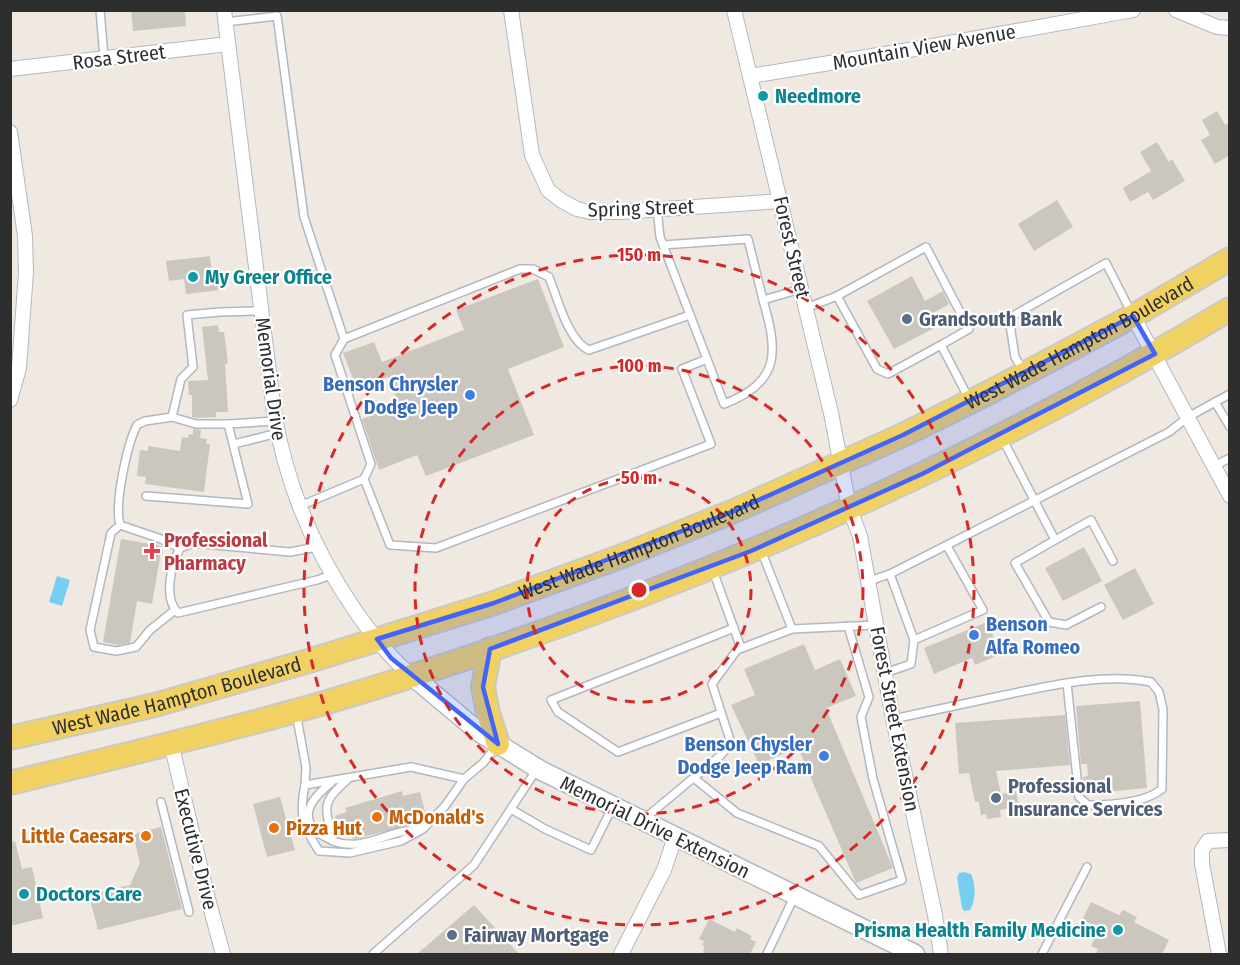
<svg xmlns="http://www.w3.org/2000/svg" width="1240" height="965" font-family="'Fira Sans Condensed',sans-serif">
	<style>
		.water { fill: #75cff0 }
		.building { fill: #cbc7bf }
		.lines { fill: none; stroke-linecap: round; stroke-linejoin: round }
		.service-casing { stroke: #b4b7c1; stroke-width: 10 }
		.minor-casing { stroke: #b4b7c1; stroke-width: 16 }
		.tertiary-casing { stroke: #b4b7c1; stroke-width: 21 }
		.primary-casing { stroke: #c9c9c9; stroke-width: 26 }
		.service { stroke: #fff; stroke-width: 7 }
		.minor { stroke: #fff; stroke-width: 14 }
		.tertiary { stroke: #fff; stroke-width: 18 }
		.primary { stroke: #f2d163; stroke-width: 22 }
		.marked { fill: #4264fb; fill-opacity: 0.2; stroke: #4264fb; stroke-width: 4.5; stroke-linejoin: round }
		.ring { fill: none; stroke: #d62828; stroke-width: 3; stroke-dasharray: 10 8 }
		.culture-dot { fill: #0f9aa8; stroke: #fff; stroke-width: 2 }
		.service-dot { fill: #5c6f8a; stroke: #fff; stroke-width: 2 }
		.shop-dot { fill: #3f7fe0; stroke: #fff; stroke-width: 2 }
		.health-dot { fill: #e0444e; stroke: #fff; stroke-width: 2 }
		.food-dot { fill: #e8710a; stroke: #fff; stroke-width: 2 }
		.labels { text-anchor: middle; stroke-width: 4.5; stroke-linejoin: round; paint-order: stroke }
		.street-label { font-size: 20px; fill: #2e2e2e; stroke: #fff }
		.culture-label { font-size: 20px; font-weight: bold; fill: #0d838f; stroke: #fff; text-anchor: start }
		.service-label { font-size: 20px; font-weight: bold; fill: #4e5e75; stroke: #fff; text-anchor: start }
		.shop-label { font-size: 20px; font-weight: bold; fill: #366cbe; stroke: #fff; text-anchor: end }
		.health-label { font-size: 20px; font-weight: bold; fill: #be3a42; stroke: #fff; text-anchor: start }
		.food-label { font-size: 20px; font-weight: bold; fill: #c56008; stroke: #fff; text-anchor: start }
		.centre { fill: #d62828; stroke: #fff; stroke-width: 3 }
		.ring-label { font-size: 18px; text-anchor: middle; font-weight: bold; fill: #d62828; stroke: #fff; stroke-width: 4.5; stroke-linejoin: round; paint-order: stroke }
	</style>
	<rect width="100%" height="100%" fill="#efe9e1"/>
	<g class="water">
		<path d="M57 576 70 580 62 606 49 602Z"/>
		<path d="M964 872 971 874C976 885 976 900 970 910L964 911 962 908 957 878 959 873Z"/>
	</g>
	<g class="building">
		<path d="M131 10H185L186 26 133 31Z"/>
		<path d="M1217 111 1225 125 1230 122V155L1215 164 1201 140 1210 135 1202 120Z"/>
		<path d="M1157 142 1169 162 1172 159 1185 181 1153 200 1148 192 1130 202 1123 188 1151 171 1140 152Z"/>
		<path d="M1057 200 1073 227 1034 251 1018 224Z"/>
		<path d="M210 256 212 275 218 274 220 290 186 294 184 279 169 281 166 261Z"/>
		<path d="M912 276 925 301 943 291 949 304 933 313 940 325 894 349 867 301Z"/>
		<path d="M538 279 564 347 508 369 534 435 426 476 417 455 379 470 362 419 399 405 388 377 357 389 343 353 374 342 382 362 464 330 456 310Z"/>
		<path d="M218 325 219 332H224L228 363 225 364 228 412H216V417L197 418 192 417V395H189L188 381 208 380 202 327Z"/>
		<path d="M193 429 201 430 200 438 207 439 206 444H210L204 492 145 484 146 477 137 476 140 450 148 451V446L180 451 182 437 188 438 189 434 193 435Z"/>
		<path d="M121 539 162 546 152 604 137 601 130 643 118 645 103 642Z"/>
		<path d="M1084 547 1102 581 1063 601 1045 568Z"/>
		<path d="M1135 568 1154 604 1123 620 1104 585Z"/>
		<path d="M987 622 1001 654 975 665 972 658 934 674 924 648Z"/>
		<path d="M804 644 815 670 840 659 856 696 826 708 893 868 856 883 798 748 759 764 731 705 755 695 744 669Z"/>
		<path d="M1140 701 1147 788 1084 794 1083 777 1088 776 1087 764H1081L1076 706Z"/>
		<path d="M1065 715 1070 765 996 771 1001 794 1016 791 1019 806 1000 810 1001 817 987 819 986 814 981 815 979 802H975L969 773 959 774 955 723Z"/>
		<path d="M402 791 403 796 420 792 426 815 413 819 414 824 355 839 352 838 350 830 345 832 343 826 339 828 335 816 347 812 345 808Z"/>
		<path d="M280 797 295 850 267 857 253 804Z"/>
		<path d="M161 827 182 909 98 930 89 895 130 885 140 863 133 834Z"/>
		<path d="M15 841 22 869 32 867 43 918 10 926V842Z"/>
		<path d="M1091 902 1119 915 1123 910 1137 917 1134 922 1169 940 1162 954H1096L1098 949 1091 946 1094 940 1084 936 1090 924 1082 920Z"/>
		<path d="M474 905 519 954H417Z"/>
		<path d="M709 919 735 932 737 928 752 936 750 939 756 942 750 954H703L704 946 702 945 704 941 699 939Z"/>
	</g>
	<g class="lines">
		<g class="service-casing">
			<g id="service">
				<path d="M100 10 104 58"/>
				<path d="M225 22 277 16 304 217 344 339 335 355 371 464 364 479 390 545 436 548 711 444 682 369 707 359 660 237 657 209"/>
				<path d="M663 245 748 239 763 300"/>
				<path d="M837 296 926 247 969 329 941 345"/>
				<path d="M806 308 837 296 877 369 888 374 941 345 969 399"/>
				<path d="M344 339 520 269H533L549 277C557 297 568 341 589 350L690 315"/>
				<path d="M707 359 724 404C781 382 778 352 763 300L801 289"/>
				<path d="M1023 370 1015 357 1009 318 1106 263 1132 314"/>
				<path d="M1215 402 1230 427"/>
				<path d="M172 417 181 379 193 367 187 315 220 312 261 311"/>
				<path d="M228 424 275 421"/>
				<path d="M1002 438 1055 540 1015 563 1049 622 1066 625 1101 607"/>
				<path d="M234 444 278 433"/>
				<path d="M1214 466 1230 458"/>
				<path d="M300 506 364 479"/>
				<path d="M120 525C114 504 127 445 137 425L145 421 172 417 196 424H228L248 504 146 496"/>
				<path d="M1055 540 1091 520 1113 561"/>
				<path d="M317 547 290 552 193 543 180 548C171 565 163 598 178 613L317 580 331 575"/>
				<path d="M761 550 792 629"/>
				<path d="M712 568 741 648"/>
				<path d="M890 574 914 640"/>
				<path d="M869 581 890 574 1169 432 1188 417 1230 394"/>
				<path d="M175 610 150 630 136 647 116 651 94 647 90 630 111 533 120 525 161 539 180 548"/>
				<path d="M885 673 911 664 914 640 983 610 947 546"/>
				<path d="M296 713 306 767 305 785"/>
				<path d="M721 713 618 752 558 712 551 700 734 628"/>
				<path d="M893 719C930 711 968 703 1005 695 1053 685 1102 673 1151 682L1159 692 1163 709 1162 789C1145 803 1110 805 1088 805L1079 797 1067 683"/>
				<path d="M694 778 737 813 819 846 859 895 902 880 873 779 861 717 869 697 848 626"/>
				<path d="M464 779 411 767 305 785C299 815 302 825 319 851L350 853 401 841 423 829 445 806 464 779 483 763 497 746"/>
				<path d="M347 780C319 804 326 808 333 841 364 853 389 829 420 829"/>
				<path d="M331 783C317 794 297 813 316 831 320 835 328 838 333 841"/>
				<path d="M161 802 189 912"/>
				<path d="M511 809 545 829 591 850 613 806"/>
				<path d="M644 819 721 755 731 743 712 684 737 650 792 629 876 625"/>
				<path d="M373 954 474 865 537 769"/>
				<path d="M767 954 794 897"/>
				<path d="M1042 954 1087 867"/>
			</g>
		</g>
		<g class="minor-casing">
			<g id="minor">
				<path d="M224 10 274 412C286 484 313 549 354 609 371 633 388 656 411 675"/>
				<path d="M511 10 532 155 548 190 562 201 577 209 590 212H619L781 201"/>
				<path d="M734 10 831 413 849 507 860 536 893 719 935 915 941 954"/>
				<path d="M1176 10 1217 27 1230 28"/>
				<path d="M10 69 228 44"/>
				<path d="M750 76 927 47 1133 10"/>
				<path d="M10 132 25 236 26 272 19 368 10 400"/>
				<path d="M1133 316 1230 496"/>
				<path d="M171 743 207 895 223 954"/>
				<path d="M621 954 664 870 675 837"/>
				<path d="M1219 954 1202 864V850L1208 841 1230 840"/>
			</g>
		</g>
		<g class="tertiary-casing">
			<path id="tertiary" d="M411 675 479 732 540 770 915 954"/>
		</g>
		<g class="primary-casing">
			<g id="primary">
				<path d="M490 649 483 687 488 713 498 744"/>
				<path id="s1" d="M10 738 155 705 312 660 494 603 625 555 734 511 903 435 990 392 1133 316 1230 259"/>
				<path d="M10 783C115 757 220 733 324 703 640 609 947 479 1230 309"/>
			</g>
		</g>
		<use href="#service" class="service"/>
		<use href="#minor" class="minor"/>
		<use href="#tertiary" class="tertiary"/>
		<use href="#primary" class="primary"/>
	</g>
	<path class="marked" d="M1133 316 1155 354 922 474 751 551 490 649 483 687 498 744 391 658 377 639 494 603 734 511 903 435Z"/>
	<g class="ring">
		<circle cx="639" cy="590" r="112"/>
		<circle cx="639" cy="590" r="224"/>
		<circle cx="639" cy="590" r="335"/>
	</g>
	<g class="culture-dot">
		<circle cx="763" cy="96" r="6"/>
		<circle cx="193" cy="277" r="6"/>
		<circle cx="24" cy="894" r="6"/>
		<circle cx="1118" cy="930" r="6"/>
	</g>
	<g class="service-dot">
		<circle cx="907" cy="319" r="6"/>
		<circle cx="996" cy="798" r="6"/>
		<circle cx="452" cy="935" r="6"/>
	</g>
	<g class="shop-dot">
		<circle cx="470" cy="395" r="6"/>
		<circle cx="974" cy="635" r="6"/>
		<circle cx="824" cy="756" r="6"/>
	</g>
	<path class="health-dot" d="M149 542h6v6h6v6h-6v6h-6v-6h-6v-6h6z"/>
	<g class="food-dot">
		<circle cx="377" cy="817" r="6"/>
		<circle cx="274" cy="828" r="6"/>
		<circle cx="146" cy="836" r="6"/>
	</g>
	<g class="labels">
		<g class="street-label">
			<text transform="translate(924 47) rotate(-10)" y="7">Mountain View Avenue</text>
			<text transform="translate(119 57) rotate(-7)" y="7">Rosa Street</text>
			<text transform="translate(641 208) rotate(-2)" y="7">Spring Street</text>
			<text transform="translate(792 247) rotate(77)" y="7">Forest Street</text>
			<text dy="7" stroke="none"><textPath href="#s1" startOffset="1144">West Wade Hampton Boulevard</textPath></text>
			<text transform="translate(271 379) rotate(82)" y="7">Memorial Drive</text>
			<text dy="7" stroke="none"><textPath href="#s1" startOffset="658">West Wade Hampton Boulevard</textPath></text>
			<text dy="7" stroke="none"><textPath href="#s1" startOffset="172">West Wade Hampton Boulevard</textPath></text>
			<text transform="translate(895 719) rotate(79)" y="7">Forest Street Extension</text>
			<text transform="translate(655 827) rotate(26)" y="7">Memorial Drive Extension</text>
			<text transform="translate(196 849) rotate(76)" y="7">Executive Drive</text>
		</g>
		<g class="culture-label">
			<text x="775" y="103">Needmore</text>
			<text x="205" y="284">My Greer Office</text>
			<text x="36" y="901">Doctors Care</text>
			<text x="1106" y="937" text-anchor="end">Prisma Health Family Medicine</text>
		</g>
		<g class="service-label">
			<text x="919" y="326">Grandsouth Bank</text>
			<text x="1008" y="793">Professional<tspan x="1008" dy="23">Insurance Services</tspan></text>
			<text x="464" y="942">Fairway Mortgage</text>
		</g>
		<g class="shop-label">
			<text x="458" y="391">Benson Chrysler<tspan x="458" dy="23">Dodge Jeep</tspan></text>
			<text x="986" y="631" text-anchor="start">Benson<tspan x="986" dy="23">Alfa Romeo</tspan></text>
			<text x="812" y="751">Benson Chysler<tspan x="812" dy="23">Dodge Jeep Ram</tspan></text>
		</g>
		<g class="health-label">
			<text x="164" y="547">Professional<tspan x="164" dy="23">Pharmacy</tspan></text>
		</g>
		<g class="food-label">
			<text x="389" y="824">McDonald's</text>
			<text x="286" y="835">Pizza Hut</text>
			<text x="134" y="843" text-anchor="end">Little Caesars</text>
		</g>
	</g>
	<circle cx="639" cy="590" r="9" class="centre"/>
	<g class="ring-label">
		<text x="639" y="261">150 m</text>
		<text x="639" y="372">100 m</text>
		<text x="639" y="484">50 m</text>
	</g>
	<rect width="1240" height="965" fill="none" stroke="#2e2e2e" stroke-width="24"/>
</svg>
